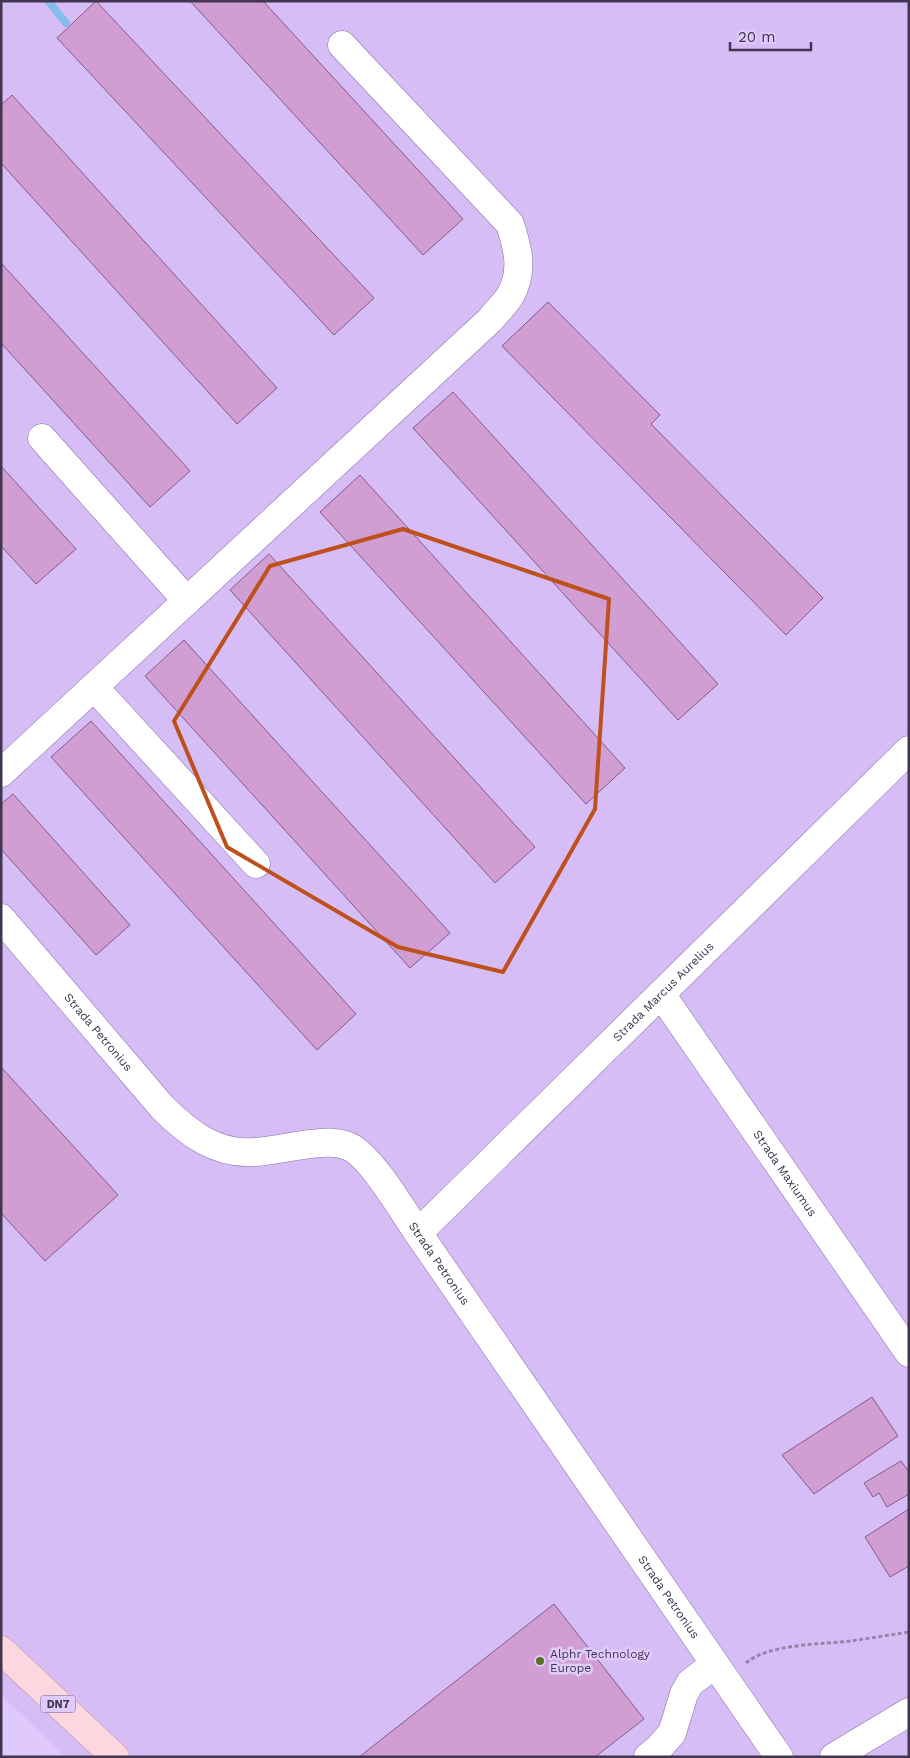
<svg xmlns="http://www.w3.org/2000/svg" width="910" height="1758" font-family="'Work Sans',sans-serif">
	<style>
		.built { fill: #d7bdf6 }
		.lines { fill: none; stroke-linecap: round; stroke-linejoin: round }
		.stream { stroke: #86bdeb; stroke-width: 8 }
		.building { fill: #d19ed3; stroke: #875989 }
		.minor-casing { stroke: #8a6fa9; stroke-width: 29 }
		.major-casing { stroke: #bb8d9f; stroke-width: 29 }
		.path { stroke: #9684ab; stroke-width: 3; stroke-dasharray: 4 2.5; stroke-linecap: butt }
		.minor { stroke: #fff; stroke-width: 28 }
		.major { stroke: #fdd7df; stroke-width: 28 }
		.marked { fill: none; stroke: #be501d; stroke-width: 4; stroke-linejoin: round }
		.poi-dot { fill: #577021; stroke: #e0c9fc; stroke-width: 2 }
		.labels { text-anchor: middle; stroke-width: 5; stroke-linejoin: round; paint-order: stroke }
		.shield { fill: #e0c9fc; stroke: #716183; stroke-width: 1 }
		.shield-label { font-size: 11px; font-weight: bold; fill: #41354f }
		.street-label { font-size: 12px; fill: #41354f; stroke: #e0c9fc }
		.poi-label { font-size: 12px; fill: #41354f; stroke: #e0c9fc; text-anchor: start }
	</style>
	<rect width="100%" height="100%" fill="#e0c9fc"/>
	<path class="built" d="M1 1H909V1757H66L1 1695Z"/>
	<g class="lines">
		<path class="stream" d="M48 1 66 23"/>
	</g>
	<g class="building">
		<path d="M96 1 374 298 334 335 57 38Z"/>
		<path d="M190 1H263L463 219 423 255Z"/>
		<path d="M12 95 277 388 237 424 1 163V105Z"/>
		<path d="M1 263 190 471 150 507 1 343Z"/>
		<path d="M548 302 660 415 651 424 823 598 786 635 502 346Z"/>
		<path d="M453 392 718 684 678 720 413 428Z"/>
		<path d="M1 466 76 549 36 584 1 546Z"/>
		<path d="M360 475 625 768 586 804 320 512Z"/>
		<path d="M269 554 535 847 495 883 230 590Z"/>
		<path d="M184 640 450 933 410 968 145 676Z"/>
		<path d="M91 721 356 1014 317 1050 51 757Z"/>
		<path d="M13 794 130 925 96 955 1 849V804Z"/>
		<path d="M1 1067 118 1195 45 1261 1 1213Z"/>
		<path d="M872 1397 898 1436 814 1494 782 1455Z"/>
		<path d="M901 1461 909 1472V1494L887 1507 879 1493 873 1497 864 1483Z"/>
		<path d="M909 1509V1566L890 1577 865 1537Z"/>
		<path d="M554 1604 644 1719 595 1757H359Z"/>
	</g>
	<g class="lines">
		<g class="minor-casing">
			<g id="minor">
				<path d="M42 438 187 601"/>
				<path d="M94 687 256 864"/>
				<path d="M1 773 490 320C496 312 505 304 510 296 524 271 518 249 510 224L342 45"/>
				<path id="s1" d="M1 918 162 1107C188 1133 216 1155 255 1152 273 1151 292 1146 311 1144 325 1142 340 1141 352 1148 373 1160 403 1211 418 1233L779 1757"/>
				<path id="s2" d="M661 994 909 1353"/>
				<path id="s3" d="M418 1233 909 750"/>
				<path d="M648 1757 658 1749 672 1733 684 1694 690 1683 715 1664"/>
				<path d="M834 1757 909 1712"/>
			</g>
		</g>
		<g class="major-casing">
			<path id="major" d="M1 1650 115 1757"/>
		</g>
		<path class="path" d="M746 1663C767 1644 823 1644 851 1641 870 1638 890 1635 909 1632"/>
		<use href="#minor" class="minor"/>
		<use href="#major" class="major"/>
	</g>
	<path class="marked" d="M403 529 609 599 595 809 503 972 398 947 227 847 174 721 270 566Z"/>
	<circle class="poi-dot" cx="540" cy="1661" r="5"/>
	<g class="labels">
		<rect class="shield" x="40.5" y="1695.5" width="35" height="17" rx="4"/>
		<g class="shield-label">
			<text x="58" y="1708">DN7</text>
		</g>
		<g class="street-label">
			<text dy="4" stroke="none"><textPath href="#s3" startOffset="344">Strada Marcus Aurelius</textPath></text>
			<text dy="4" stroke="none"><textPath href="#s1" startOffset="150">Strada Petronius</textPath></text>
			<text dy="4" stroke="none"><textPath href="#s2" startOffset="218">Strada Maxiumus</textPath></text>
			<text dy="4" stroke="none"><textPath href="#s1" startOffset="599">Strada Petronius</textPath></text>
			<text dy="4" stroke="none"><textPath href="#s1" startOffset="1004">Strada Petronius</textPath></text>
		</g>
		<g class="poi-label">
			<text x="550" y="1658">Alphr Technology<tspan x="550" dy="14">Europe</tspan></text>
		</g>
	</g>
	<rect width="910" height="1758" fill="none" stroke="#41354f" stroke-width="5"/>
	<path d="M730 42v8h81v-8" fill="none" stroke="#41354f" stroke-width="2.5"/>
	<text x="738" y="42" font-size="15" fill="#41354f" stroke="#e0c9fc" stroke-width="4" paint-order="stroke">20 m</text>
</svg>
